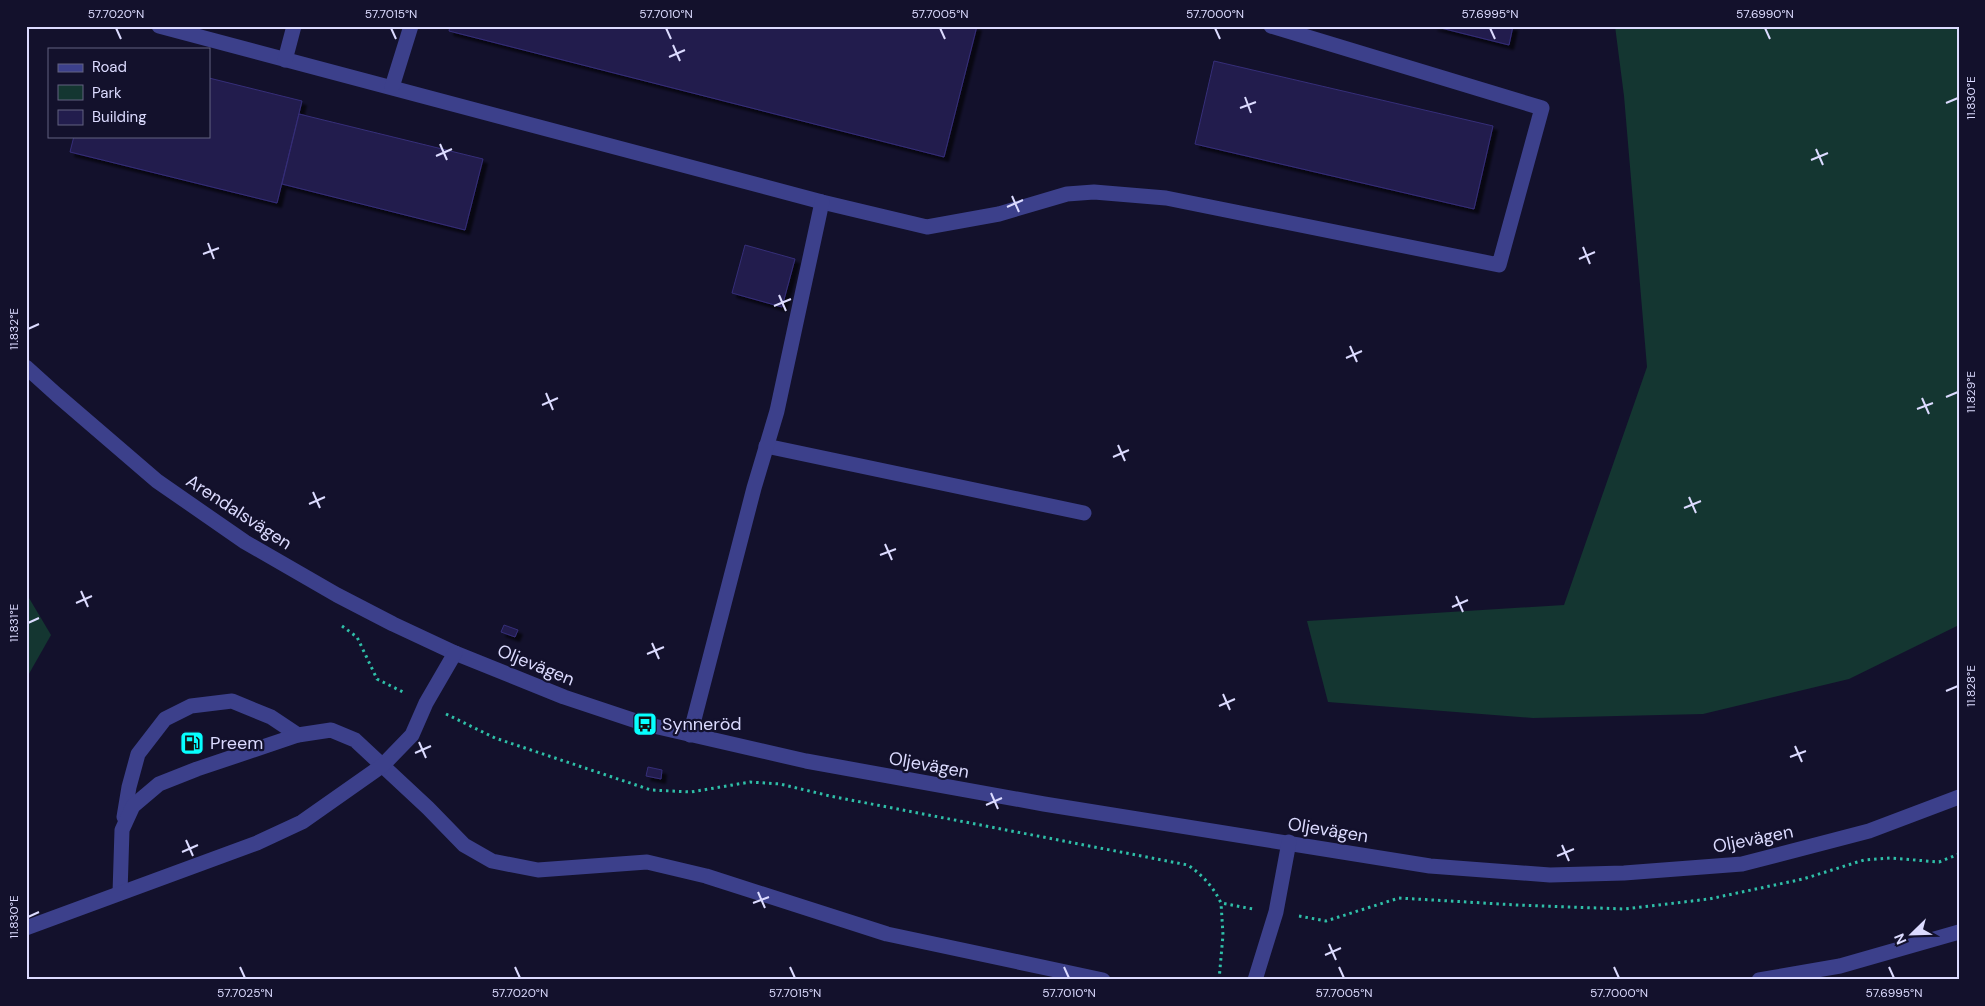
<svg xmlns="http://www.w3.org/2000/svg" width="1985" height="1006" font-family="'DM Sans',sans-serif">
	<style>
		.green { fill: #143631 }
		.building { fill: #221d4d; stroke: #362e79; filter: url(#shadow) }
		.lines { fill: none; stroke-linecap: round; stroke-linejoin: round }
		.path { stroke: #2fbfa8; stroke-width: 3; stroke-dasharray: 2.5 4; stroke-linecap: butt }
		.minor { stroke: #3c408b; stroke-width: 15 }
		.ticks { fill: none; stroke: #dcdbff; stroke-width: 2 }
		.labels { text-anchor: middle; stroke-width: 4.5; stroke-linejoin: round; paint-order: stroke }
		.street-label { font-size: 18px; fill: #dcdbff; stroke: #13112c }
		.poi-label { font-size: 18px; fill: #dcdbff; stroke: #13112c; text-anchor: start }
		.neatline { fill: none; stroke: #dcdbff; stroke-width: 2 }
		.ticks-label { font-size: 12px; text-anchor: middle; fill: #dcdbff }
	</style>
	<defs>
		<filter id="shadow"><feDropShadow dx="4.5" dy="4.5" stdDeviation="1" flood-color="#0009"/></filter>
	</defs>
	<rect width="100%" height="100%" fill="#13112c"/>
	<g class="green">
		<path d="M1615 26H1959V625L1849 679 1703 714 1533 718 1328 702 1307 621 1564 605 1647 367 1624 96Z"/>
		<path d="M26 593 51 635 26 679Z"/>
	</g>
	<g class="building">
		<path d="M450 26H977L944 157 449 31Z"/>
		<path d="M1433 26H1513L1509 45Z"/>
		<path d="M1214 61 1493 126 1474 209 1195 144Z"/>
		<path d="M209 78 302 101 277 203 70 152 74 136H209Z"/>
		<path d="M299 114 483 159 465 230 282 184Z"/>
		<path d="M745 245 795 259 782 307 732 293Z"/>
		<path d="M504 625 518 630 515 637 501 632Z"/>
		<path d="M648 767 662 770 661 779 646 776Z"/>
	</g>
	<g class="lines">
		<g class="path">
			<path d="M342 626 357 637 377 679 405 693"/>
			<path d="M446 714 495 738 651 790 691 792 750 782 780 784 830 796 1188 865C1202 875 1213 886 1221 903L1253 909"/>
			<path d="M1299 916 1326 921 1399 898 1517 905 1624 909 1709 899 1803 879 1864 860 1890 858 1939 862 1959 854"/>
			<path d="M1219 980 1223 935 1221 903"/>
		</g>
		<g class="minor">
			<path d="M159 26 822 202 927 227 999 214 1067 194 1094 192 1166 198 1499 265 1542 108 1271 26"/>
			<path d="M285 60 294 26"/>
			<path d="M392 87 411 26"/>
			<path d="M26 367 57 395 157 481 245 542 337 595 393 624 455 653 564 697 645 724 806 761 1044 804 1430 866 1550 875 1624 873 1742 864 1869 831 1959 797"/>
			<path d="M766 446 1084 513"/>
			<path d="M690 735 754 488 777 411 822 202"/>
			<path d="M124 817 129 787 138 754 165 719 191 706 232 701 271 717 298 735"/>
			<path d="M120 893 122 830 133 806 159 784 197 769 298 735 331 730 355 740 428 808 464 845 492 861 538 870 647 862 706 876 887 934 1103 980"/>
			<path d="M26 928 257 843 302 822 383 765 412 735 426 703 455 653"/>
			<path d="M1255 980 1276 912 1289 842"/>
			<path d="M1759 980 1840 966 1959 932"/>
		</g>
	</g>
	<path class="ticks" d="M116 28 121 39M391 28 396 39M666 28 671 39M940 28 945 39M1215 28 1220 39M1490 28 1495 39M1765 28 1770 39M673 45 680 61M669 57 685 50M1245 97 1251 113M1946 103 1958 98M1240 108 1256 102M440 144 447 160M1816 149 1823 165M436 156 452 149M1811 160 1828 153M1012 196 1019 212M1007 207 1023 200M208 243 214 259M1583 247 1590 264M203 254 219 248M1579 259 1595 252M779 295 786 311M774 306 791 299M28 329 39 324M1350 346 1357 362M1346 358 1362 351M546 393 553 410M1946 397 1958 392M1922 398 1929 414M542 405 558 398M1917 409 1933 403M1118 445 1125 461M1113 457 1129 450M313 492 320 508M1689 497 1696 513M309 504 325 497M1684 508 1701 501M885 544 892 560M880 555 896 549M81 591 88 607M1456 596 1463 612M76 603 92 596M1452 607 1468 600M28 623 39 618M652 643 659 659M647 654 664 647M1946 691 1958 686M1223 694 1230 710M1219 706 1235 699M419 742 426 758M1795 746 1802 762M415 753 431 746M1790 757 1806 751M991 793 998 809M986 805 1002 798M186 840 193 856M1562 845 1569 861M182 852 198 845M1557 856 1574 849M758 892 765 908M753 903 769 897M28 917 39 912M1329 944 1336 960M1325 955 1341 948M240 967 245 978M515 967 520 978M790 967 795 978M1064 967 1069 978M1339 967 1344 978M1614 967 1619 978M1889 967 1894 978"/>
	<defs>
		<g id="bus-square" transform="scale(1.25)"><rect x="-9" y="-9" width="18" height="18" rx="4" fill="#07ffff" stroke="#13112c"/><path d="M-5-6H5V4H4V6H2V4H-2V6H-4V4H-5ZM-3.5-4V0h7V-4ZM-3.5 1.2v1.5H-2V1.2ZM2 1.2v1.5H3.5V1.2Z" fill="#111"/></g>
		<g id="fuel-square" transform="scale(1.25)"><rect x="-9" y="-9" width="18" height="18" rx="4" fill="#07ffff" stroke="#13112c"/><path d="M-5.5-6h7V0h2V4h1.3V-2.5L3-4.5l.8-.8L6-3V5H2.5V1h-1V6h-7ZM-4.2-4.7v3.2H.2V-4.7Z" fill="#111"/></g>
	</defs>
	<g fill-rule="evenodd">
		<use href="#bus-square" x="645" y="724"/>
		<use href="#fuel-square" x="192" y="743"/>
	</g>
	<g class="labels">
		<g class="street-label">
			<text transform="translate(239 512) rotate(33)" y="6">Arendalsvägen</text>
			<text transform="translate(536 665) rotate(22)" y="6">Oljevägen</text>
			<text transform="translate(929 765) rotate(10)" y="6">Oljevägen</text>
			<text transform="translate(1328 830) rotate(9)" y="6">Oljevägen</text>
			<text transform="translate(1753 839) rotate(-11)" y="6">Oljevägen</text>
		</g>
		<g class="poi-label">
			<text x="662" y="730">Synneröd</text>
			<text x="210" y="749">Preem</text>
		</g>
	</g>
	<rect width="1985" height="1006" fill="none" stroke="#13112c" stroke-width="55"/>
	<rect x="48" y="48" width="162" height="90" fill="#13112c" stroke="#636280"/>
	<rect x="58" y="64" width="25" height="8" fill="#3c408b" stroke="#636280"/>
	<text x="92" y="72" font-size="15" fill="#dcdbff">Road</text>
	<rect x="58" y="85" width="25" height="15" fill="#143631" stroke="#636280"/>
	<text x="92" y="98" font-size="15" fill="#dcdbff">Park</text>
	<rect x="58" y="110" width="25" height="15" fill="#221d4d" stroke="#636280"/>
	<text x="92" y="122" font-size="15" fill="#dcdbff">Building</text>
	<g transform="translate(1912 934) rotate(247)" stroke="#13112c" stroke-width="4" paint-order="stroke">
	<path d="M0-4L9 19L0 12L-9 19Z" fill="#dcdbff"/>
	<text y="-8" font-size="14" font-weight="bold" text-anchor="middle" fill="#dcdbff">N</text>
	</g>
	<rect x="28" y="28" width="1930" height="950" class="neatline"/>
	<g class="ticks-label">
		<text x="116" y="18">57.7020°N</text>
		<text x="391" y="18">57.7015°N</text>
		<text x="666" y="18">57.7010°N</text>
		<text x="940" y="18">57.7005°N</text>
		<text x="1215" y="18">57.7000°N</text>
		<text x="1490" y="18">57.6995°N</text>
		<text x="1765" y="18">57.6990°N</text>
		<text transform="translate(1971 98) rotate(-90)" y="4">11.830°E</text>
		<text transform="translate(14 329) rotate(-90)" y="4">11.832°E</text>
		<text transform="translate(1971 392) rotate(-90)" y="4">11.829°E</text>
		<text transform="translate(14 623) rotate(-90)" y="4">11.831°E</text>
		<text transform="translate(1971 686) rotate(-90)" y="4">11.828°E</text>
		<text transform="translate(14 917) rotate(-90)" y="4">11.830°E</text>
		<text x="245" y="997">57.7025°N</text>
		<text x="520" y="997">57.7020°N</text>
		<text x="795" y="997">57.7015°N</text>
		<text x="1069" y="997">57.7010°N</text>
		<text x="1344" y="997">57.7005°N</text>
		<text x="1619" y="997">57.7000°N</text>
		<text x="1894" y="997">57.6995°N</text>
	</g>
</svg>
